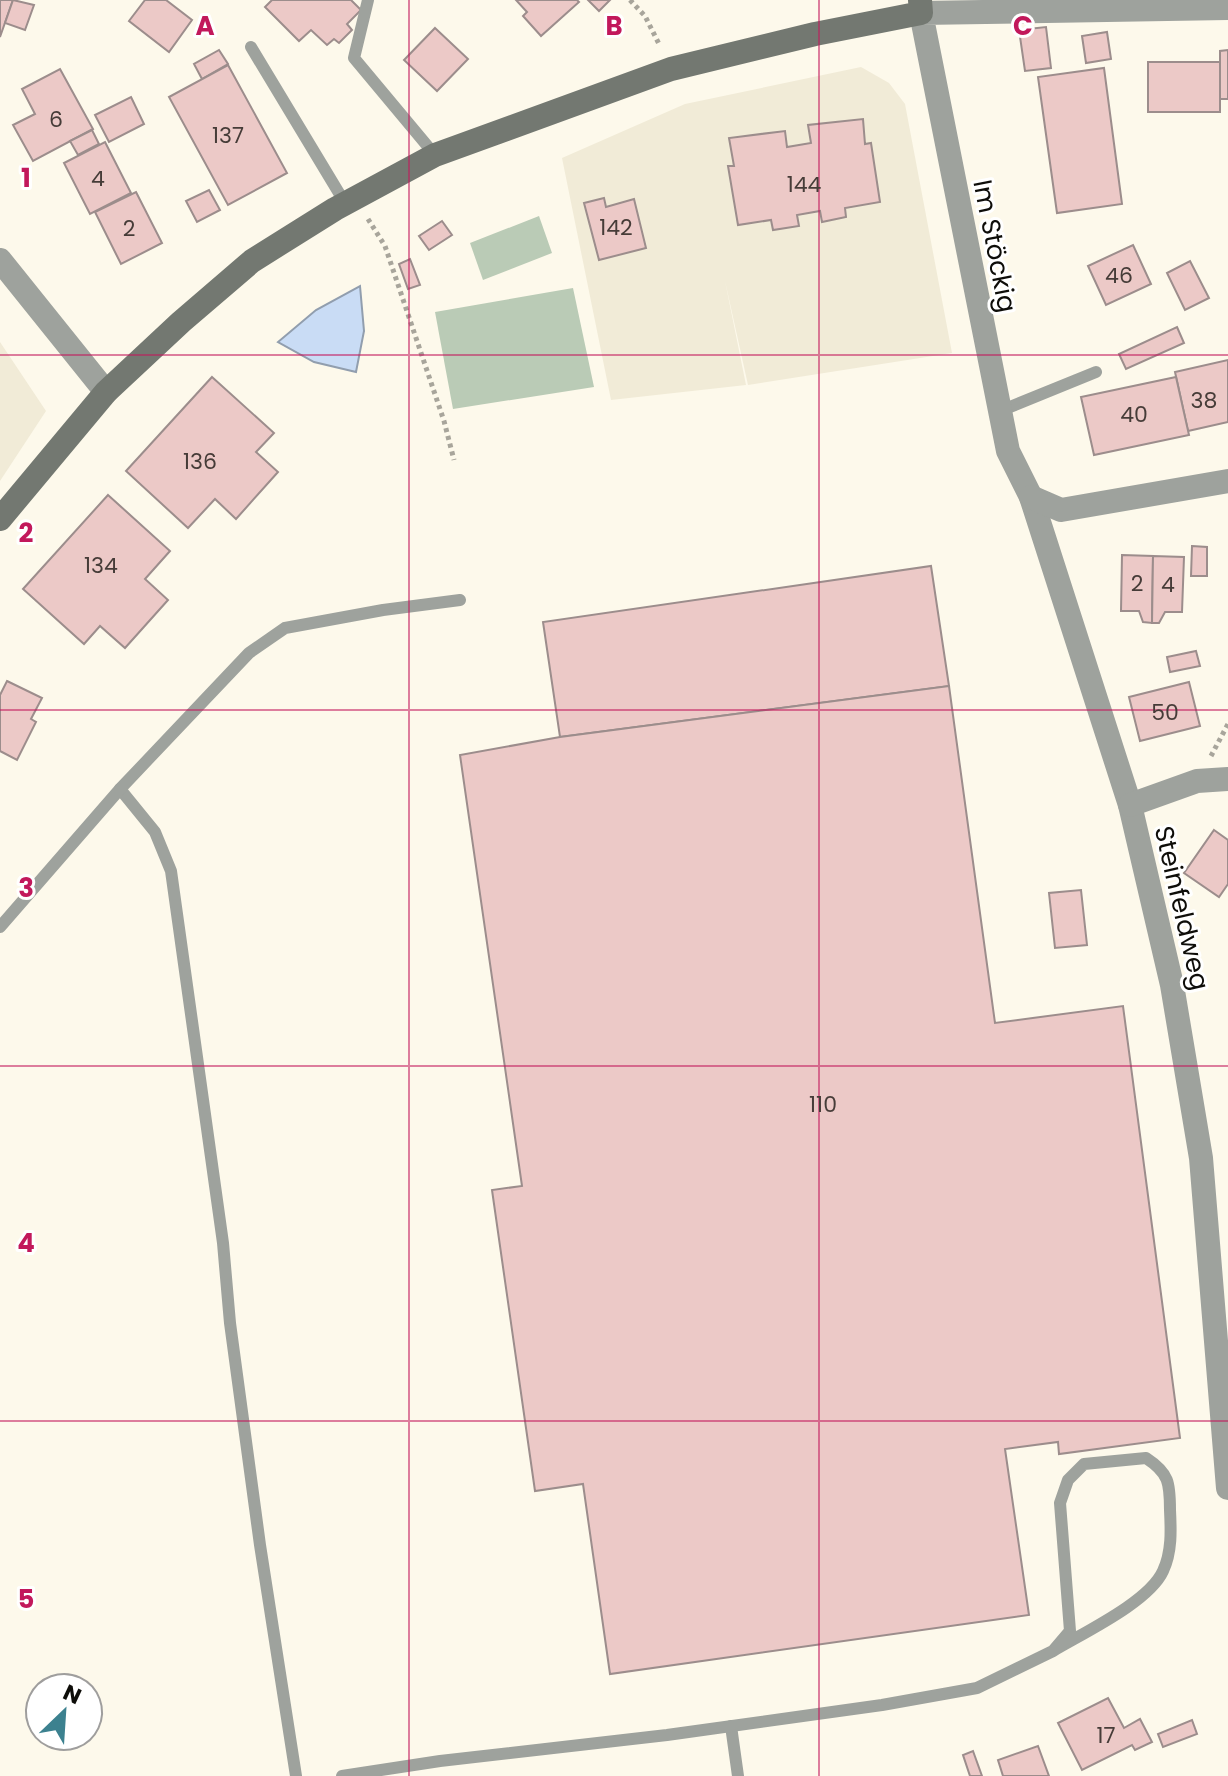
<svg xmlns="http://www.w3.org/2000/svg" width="1228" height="1776" font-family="Poppins,sans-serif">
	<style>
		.built { fill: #f1ebd7 }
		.green { fill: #bacbb6 }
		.water { fill: #c9dcf5; stroke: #919eae; stroke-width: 2 }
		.building { fill: #ecc9c7; stroke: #9c8d8c; stroke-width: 2 }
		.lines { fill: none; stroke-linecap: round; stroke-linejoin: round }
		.path { stroke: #a8a59b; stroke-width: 5; stroke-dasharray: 4 4; stroke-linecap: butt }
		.lane { stroke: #9ea29d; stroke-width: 12 }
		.street { stroke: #9ea29d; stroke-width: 24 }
		.secondary { stroke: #737871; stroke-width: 24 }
		.grid { fill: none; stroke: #c2185b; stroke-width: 2; stroke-opacity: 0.55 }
		.labels { text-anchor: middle; stroke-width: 6; stroke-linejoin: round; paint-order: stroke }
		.number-label { font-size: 22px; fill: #463c38 }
		.street-label { font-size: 26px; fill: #0e0d09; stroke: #fff }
		.grid-label { font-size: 26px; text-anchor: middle; font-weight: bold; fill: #c2185b; stroke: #fff; stroke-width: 6; stroke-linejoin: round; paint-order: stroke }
	</style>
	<rect width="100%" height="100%" fill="#fdf9eb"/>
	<g class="built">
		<path d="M861 67 889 83 905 104 952 353 748 385 725 281 746 385 611 400 562 158 685 104Z"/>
		<path d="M0 342 46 411 0 481Z"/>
	</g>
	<g class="green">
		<path d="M539 216 552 253 483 280 470 243Z"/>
		<path d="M573 288 594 387 453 409 435 312Z"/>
	</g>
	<path class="water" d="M360 286 364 331 356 372 314 362 278 342 316 310Z"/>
	<g class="building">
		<path d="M0 0H13L0 37Z"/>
		<path d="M13 0 34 5 25 30 5 23Z"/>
		<path d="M145 0H166L192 20 169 52 129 21Z"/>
		<path d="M272 0H351L361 10 347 24 352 30 339 43 334 39 327 45 311 30 299 41 265 7Z"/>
		<path d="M516 0H577L579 2 541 36 523 16 527 12Z"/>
		<path d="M588 0H610L599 11Z"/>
		<path d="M1046 27 1051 68 1025 71 1019 30Z"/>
		<path d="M435 28 468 59 437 91 404 60Z"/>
		<path d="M1107 32 1111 59 1086 63 1082 36Z"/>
		<path d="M219 50 228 64 202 79 194 64Z"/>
		<path d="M1228 50V99H1220V51Z"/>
		<rect x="1148" y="62" width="72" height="50"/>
		<path d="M228 65 287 173 228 205 169 97Z"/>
		<path d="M1104 68 1122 204 1057 213 1038 77Z"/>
		<path d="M60 69 93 129 33 161 13 125 35 114 22 89Z"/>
		<path d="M131 97 144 124 109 142 95 115Z"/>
		<path d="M863 119 865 144 871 143 880 202 845 208 846 217 822 222 820 211 797 215 799 226 773 230 771 220 738 225 728 166H734L729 138 785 131 787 147 811 143 808 125Z"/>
		<path d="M92 130 99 144 78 155 70 141Z"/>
		<path d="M105 142 131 193 90 214 64 163Z"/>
		<path d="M209 190 220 210 197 222 186 201Z"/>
		<path d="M136 192 162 243 121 264 95 212Z"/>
		<path d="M604 198 606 207 634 199 646 248 599 260 584 203Z"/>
		<path d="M442 221 452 235 429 250 419 236Z"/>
		<path d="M1133 245 1151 284 1106 305 1088 266Z"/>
		<path d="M410 259 420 285 408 289 399 264Z"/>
		<path d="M1190 261 1209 298 1185 310 1167 273Z"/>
		<path d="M1177 327 1184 343 1126 369 1119 354Z"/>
		<path d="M1228 360V422L1188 431 1175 372Z"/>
		<path d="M212 377 274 433 256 452 278 472 236 519 215 499 188 528 126 471Z"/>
		<path d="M1176 377 1189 435 1094 455 1081 397Z"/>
		<path d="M108 495 170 551 145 579 168 600 125 648 100 626 84 644 23 589Z"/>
		<path d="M1192 546 1207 547V576H1191Z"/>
		<path d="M1122 555 1153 556 1152 623 1143 622 1139 611H1121Z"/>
		<path d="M1153 556 1184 557 1182 612H1165L1159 623H1152Z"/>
		<path d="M931 566 949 686 560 737 543 622Z"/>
		<path d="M1196 651 1200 666 1170 672 1167 657Z"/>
		<path d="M7 681 42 698 31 719 36 722 17 760 0 751V695Z"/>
		<path d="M1189 682 1200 726 1140 741 1129 697Z"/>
		<path d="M949 686 995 1023 1123 1006 1180 1438 1059 1454 1058 1442 1005 1449 1029 1615 610 1674 583 1484 535 1491 492 1190 522 1186 460 755 560 737Z"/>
		<path d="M1214 830 1228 840V884L1219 897 1184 873Z"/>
		<path d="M1081 890 1087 945 1055 948 1049 893Z"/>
		<path d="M1108 1698 1124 1728 1140 1719 1152 1742 1135 1750 1132 1745 1082 1770 1058 1723Z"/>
		<path d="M1192 1720 1197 1734 1163 1747 1158 1734Z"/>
		<path d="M1038 1746 1049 1776H1003L998 1760Z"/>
		<path d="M973 1751 982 1776H970L963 1755Z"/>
	</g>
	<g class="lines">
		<g class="path">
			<path d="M630 0 645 16 660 46"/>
			<path d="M368 219 385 246 444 421 454 460"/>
			<path d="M1211 756 1228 724"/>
		</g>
		<g class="lane">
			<path d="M368 0 354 58 435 155"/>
			<path d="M251 47 345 203"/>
			<path d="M1000 411 1096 372"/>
			<path d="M120 789 155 832 171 871 223 1243 230 1323 260 1545 296 1776"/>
			<path d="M0 927 120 789 249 653 285 628 383 610 460 600"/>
			<path d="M731 1726 738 1776"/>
			<path d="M342 1776 440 1761 667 1735 882 1705 977 1688 1053 1651 1070 1631 1060 1503 1068 1480 1084 1464 1146 1458C1169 1473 1170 1483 1170 1510 1171 1530 1172 1552 1163 1571 1149 1602 1083 1633 1053 1651"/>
		</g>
		<g class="street">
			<path d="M1228 8 921 13 1008 451 1031 497 1130 805 1172 985 1201 1158 1228 1488"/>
			<path d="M0 260 106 392"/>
			<path d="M1031 497 1061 510 1228 481"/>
			<path d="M1130 805 1197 781 1228 779"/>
		</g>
		<path class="secondary" d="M0 519 106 392 181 322 252 261 335 209 435 155 671 69 815 34 921 13 920 0"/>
	</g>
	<path class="grid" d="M409 0V1776M819 0V1776M0 355H1228M0 710H1228M0 1066H1228M0 1421H1228"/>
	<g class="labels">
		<g class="number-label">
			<text x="56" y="127">6</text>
			<text x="228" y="143">137</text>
			<text x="98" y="186">4</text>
			<text x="804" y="192">144</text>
			<text x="616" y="235">142</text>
			<text x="129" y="236">2</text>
			<text x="1119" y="283">46</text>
			<text x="1204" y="408">38</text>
			<text x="1134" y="422">40</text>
			<text x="200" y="469">136</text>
			<text x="101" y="573">134</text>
			<text x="1137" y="591">2</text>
			<text x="1168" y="592">4</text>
			<text x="1165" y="720">50</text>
			<text x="823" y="1112">110</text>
			<text x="1106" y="1743">17</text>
		</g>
		<g class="street-label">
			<text transform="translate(995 246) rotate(79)" y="9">Im Stöckig</text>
			<text transform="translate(1182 908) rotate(77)" y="9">Steinfeldweg</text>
		</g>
	</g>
	<g class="grid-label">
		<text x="205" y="35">A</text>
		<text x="614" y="35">B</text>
		<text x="1023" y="35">C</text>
		<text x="26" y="187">1</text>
		<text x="26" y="542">2</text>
		<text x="26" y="897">3</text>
		<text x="26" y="1252">4</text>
		<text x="26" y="1608">5</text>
	</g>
	<g transform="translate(64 1712) rotate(25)"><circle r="38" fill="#ffffff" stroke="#9f9e9d" stroke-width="2"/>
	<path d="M0-6L14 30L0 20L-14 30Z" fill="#3c818f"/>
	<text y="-12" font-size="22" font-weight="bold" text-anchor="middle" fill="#0e0d09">N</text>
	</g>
</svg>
